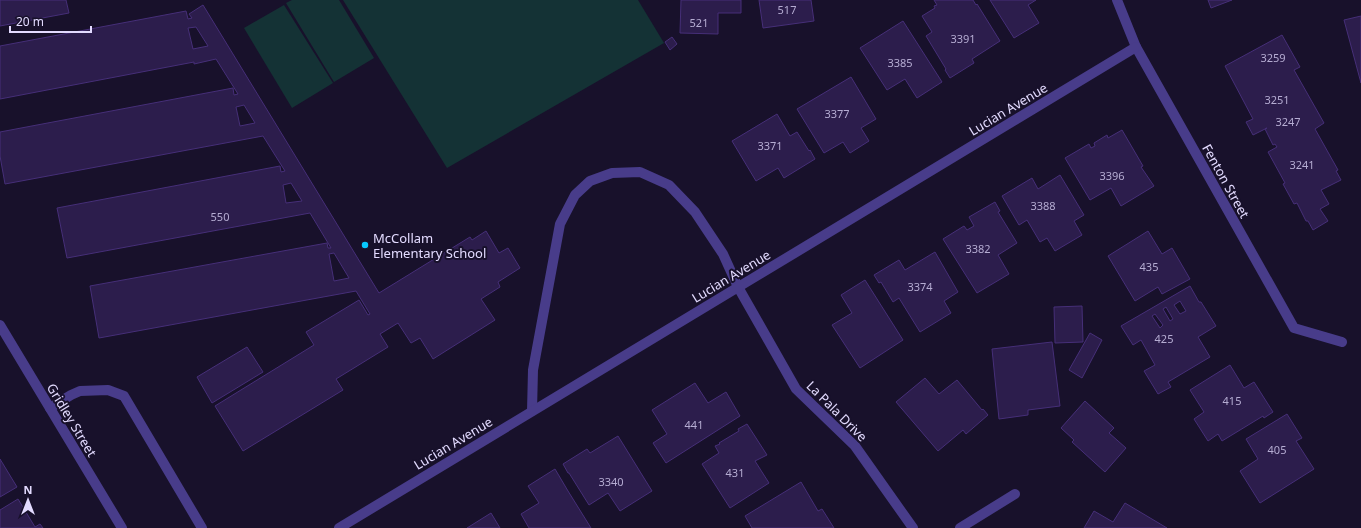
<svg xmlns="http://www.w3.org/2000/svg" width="1361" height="528" font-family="'Noto Sans',sans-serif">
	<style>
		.green { fill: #143235 }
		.building { fill: #2c1d4c; stroke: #462f78; fill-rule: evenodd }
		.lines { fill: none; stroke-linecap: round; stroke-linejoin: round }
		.lane { stroke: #483c8a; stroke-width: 10 }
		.street { stroke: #483c8a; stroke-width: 10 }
		.poi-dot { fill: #07c9ff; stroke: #18112b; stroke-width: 1.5 }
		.labels { text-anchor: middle; stroke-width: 4; stroke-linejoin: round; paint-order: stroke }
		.number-label { font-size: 11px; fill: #b5acd2 }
		.street-label { font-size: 13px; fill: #e3dbff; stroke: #18112b }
		.poi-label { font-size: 13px; fill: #e3dbff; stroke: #18112b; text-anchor: start }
	</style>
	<rect width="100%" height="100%" fill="#18112b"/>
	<g class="green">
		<path d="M292 0H339L374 58 334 82 286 3Z"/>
		<path d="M343 0H638L664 43 447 168Z"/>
		<path d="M284 5 333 83 292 108 244 28Z"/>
	</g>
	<g class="building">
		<path d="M0 0H66L69 13 0 26Z"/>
		<path d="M681 0H741V13H718V34L680 33Z"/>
		<path d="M759 0H811L814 21 763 28Z"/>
		<path d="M934 0H973L976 5 977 4 1000 41 972 59 974 63 950 78 945 70 946 69 926 36 932 32 922 16 935 8 934 6 937 5Z"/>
		<path d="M990 0H1036L1028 5 1039 23 1014 38Z"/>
		<path d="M1208 0H1232L1211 8Z"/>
		<path d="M203 5 379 293 470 237 472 240 486 231 499 253 508 248 520 268 498 282 500 287 481 299 495 320 433 359 420 338 411 343 398 323 380 334 388 347 336 379 343 390 243 451 215 406 314 345 306 332 359 300 368 315 370 314 356 291 99 338 90 286 327 243 328 248H331L310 213 67 258 57 208 280 166 281 172 285 171 263 136 5 184 0 156V132L233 88 234 95 238 94 216 59 194 64V62L0 99V46L186 11 188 19 192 18 189 14ZM196 27 208 46 193 49 188 28ZM244 105 255 123 240 126 236 107ZM291 183 302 201 286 203 283 185ZM334 253 349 278 334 281 329 254Z"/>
		<path d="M1361 16V83L1344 20Z"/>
		<path d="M903 21 942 82 917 98 905 79 887 90 860 48Z"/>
		<path d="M1282 35 1300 67 1294 70 1324 123 1315 129 1338 170 1336 171 1341 180 1321 190 1329 204 1320 209 1328 221 1313 230 1308 221H1306L1297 203 1294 204 1283 184 1285 183 1268 152 1277 147 1275 144 1273 145 1265 129 1267 128 1253 135 1246 122 1253 119 1225 66Z"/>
		<path d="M672 37 677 44 670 50 665 42Z"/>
		<path d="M851 77 876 119 861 128 869 141 850 153 843 142 824 153 797 109Z"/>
		<path d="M777 114 790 136 797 132 809 151 810 150 815 159 784 178 778 168 756 181 732 141Z"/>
		<path d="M1122 130 1143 166 1141 167 1154 186 1121 206 1111 188 1090 200 1065 158 1089 144 1091 148 1095 146 1094 143 1107 135 1108 138Z"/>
		<path d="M1060 175 1084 215 1074 221 1082 235 1055 251 1047 238 1040 242 1027 220 1019 225 1002 196 1032 178 1038 189Z"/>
		<path d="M995 202 1000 211 998 212 1017 243 998 255 1009 274 977 293 943 239 964 226 967 230 974 226 969 217Z"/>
		<path d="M1148 231 1162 254 1172 248 1190 279 1162 294 1158 287 1135 301 1108 256Z"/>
		<path d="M935 252 958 292 944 301 951 313 920 332 899 298 893 302 881 282 879 283 874 275 899 260 905 270Z"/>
		<path d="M865 280 903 340 860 368 832 325 852 313 841 295Z"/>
		<path d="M1190 286 1199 302H1201L1216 326 1198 337 1210 357 1168 382 1171 387 1158 394 1144 371 1155 365 1141 340 1133 345 1121 326ZM1180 301 1186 311 1180 314 1174 305ZM1166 307 1173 319 1170 321 1163 309ZM1155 314 1163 325 1160 328 1152 316Z"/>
		<path d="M1082 306 1083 342 1055 343 1054 307Z"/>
		<path d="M1090 333 1102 340 1082 378 1069 370Z"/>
		<path d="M1052 342 1060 406 1028 410V415L999 419 992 349Z"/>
		<path d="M247 347 263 372 212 403 197 377Z"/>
		<path d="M1230 365 1244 388 1254 382 1273 412 1264 418 1263 416 1222 441 1218 434 1208 441 1194 419 1204 412 1190 390Z"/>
		<path d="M925 378 939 394 957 380 982 410 983 409 988 415 966 434 963 430 938 451 896 402Z"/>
		<path d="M695 383 708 403 726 392 740 416 666 463 653 443 667 434 652 410Z"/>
		<path d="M1085 401 1114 428 1109 433 1126 448 1105 472 1072 442 1074 440 1061 428Z"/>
		<path d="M1287 414 1302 438 1296 441 1314 469 1260 503 1240 471 1258 459 1246 439Z"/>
		<path d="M747 424 767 455 755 461 769 483 730 508 702 464 719 453 715 446 720 444 719 443 739 431 738 429Z"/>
		<path d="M618 436 652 491 620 511 608 493 589 505 569 473H568L563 464 587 449 590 453Z"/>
		<path d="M0 459 17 487 0 497Z"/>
		<path d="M555 469 568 491 591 528H529L521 514 539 503 528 486Z"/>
		<path d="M801 482 818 511 822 509 834 528H752L745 516Z"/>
		<path d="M18 499 35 527 40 524 43 528H0V510Z"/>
		<path d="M1125 503 1167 528H1084L1094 511 1113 522Z"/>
		<path d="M491 513 500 528H467Z"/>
	</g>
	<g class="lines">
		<g class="lane">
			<path d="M50 408 71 395 80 391 108 390 124 396 202 528"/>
			<path d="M532 411 533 370 560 224 575 195 590 181 612 173 640 172 669 185 695 212 723 254 738 287"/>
		</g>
		<g class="street">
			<path d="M1117 0 1136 47 1294 328 1342 342"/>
			<path d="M738 287 796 389 855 446 913 528"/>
			<path d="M0 325 122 528"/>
			<path d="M339 528 1136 47"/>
			<path d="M960 528 1015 494"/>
		</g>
	</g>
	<circle class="poi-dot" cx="365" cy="245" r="4"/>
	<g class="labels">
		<g class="number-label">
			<text x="787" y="14">517</text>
			<text x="699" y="27">521</text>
			<text x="963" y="43">3391</text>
			<text x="1273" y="62">3259</text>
			<text x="900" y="67">3385</text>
			<text x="1277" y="104">3251</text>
			<text x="837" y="118">3377</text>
			<text x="1288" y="126">3247</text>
			<text x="770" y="150">3371</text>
			<text x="1302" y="169">3241</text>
			<text x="1112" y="180">3396</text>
			<text x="1043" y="210">3388</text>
			<text x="220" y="221">550</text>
			<text x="978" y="253">3382</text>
			<text x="1149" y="271">435</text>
			<text x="920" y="291">3374</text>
			<text x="1164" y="343">425</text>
			<text x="1232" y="405">415</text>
			<text x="694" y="429">441</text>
			<text x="1277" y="454">405</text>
			<text x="735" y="477">431</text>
			<text x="611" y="486">3340</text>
		</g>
		<g class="street-label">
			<text transform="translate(1008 109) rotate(-31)" y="5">Lucian Avenue</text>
			<text transform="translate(1226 181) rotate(61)" y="5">Fenton Street</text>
			<text transform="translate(731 276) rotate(-31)" y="5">Lucian Avenue</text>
			<text transform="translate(837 411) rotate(45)" y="5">La Pala Drive</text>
			<text transform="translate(72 420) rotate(59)" y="5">Gridley Street</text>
			<text transform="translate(453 443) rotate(-31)" y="5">Lucian Avenue</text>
		</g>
		<g class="poi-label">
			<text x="373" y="243">McCollam<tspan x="373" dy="15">Elementary School</tspan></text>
		</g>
	</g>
	<g transform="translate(28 500)" stroke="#18112b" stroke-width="3" paint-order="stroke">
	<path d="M0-3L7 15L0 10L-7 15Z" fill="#e3dbff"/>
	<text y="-6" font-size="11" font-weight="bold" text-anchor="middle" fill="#e3dbff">N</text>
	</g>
	<path d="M10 26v6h81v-6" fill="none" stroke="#e3dbff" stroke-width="2"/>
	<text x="16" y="26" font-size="12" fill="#e3dbff" stroke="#18112b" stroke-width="3" paint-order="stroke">20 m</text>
</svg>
